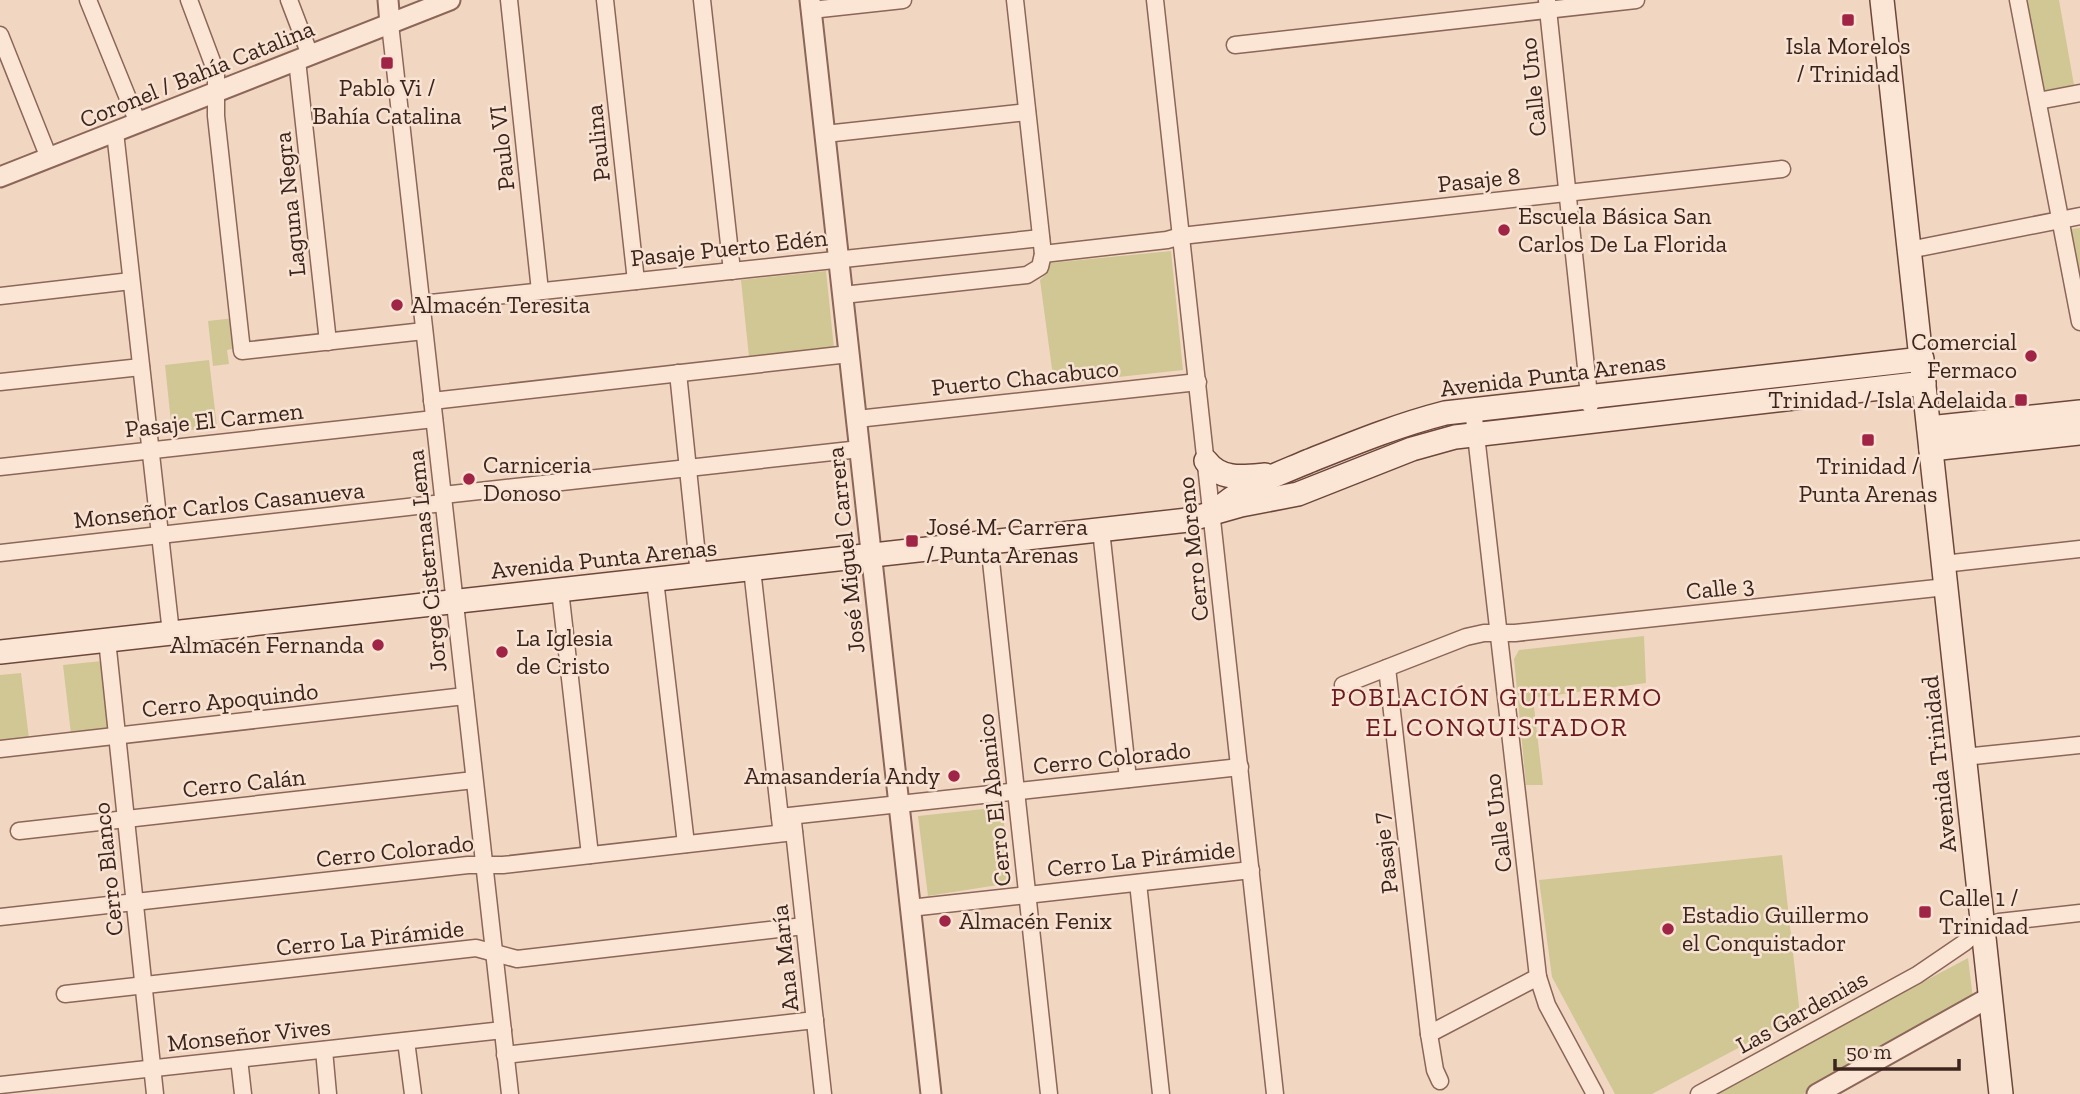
<svg xmlns="http://www.w3.org/2000/svg" width="2080" height="1094" font-family="'Zilla Slab',serif">
	<style>
		.green { fill: #d0c795 }
		.lines { fill: none; stroke-linecap: round; stroke-linejoin: round }
		.minor-casing { stroke: #8c6658; stroke-width: 19 }
		.tertiary-casing { stroke: #8c6658; stroke-width: 23 }
		.secondary-casing { stroke: #6e473b; stroke-width: 26 }
		.minor { stroke: #fbe6d6; stroke-width: 16 }
		.tertiary { stroke: #fbe6d6; stroke-width: 19 }
		.secondary { stroke: #fbe6d6; stroke-width: 23 }
		.poi-dot { fill: #9f2445; stroke: #f8e3d2; stroke-width: 2.5 }
		.labels { text-anchor: middle; stroke-width: 5; stroke-linejoin: round; paint-order: stroke }
		.poi-label { font-size: 24px; fill: #3b241d; stroke: #f8e3d2; text-anchor: start }
		.street-label { font-size: 24px; fill: #3b241d; stroke: #f8e3d2 }
		.neighbourhood-label { font-size: 26px; letter-spacing: 2px; fill: #6a1a1e; stroke: #f8e3d2 }
	</style>
	<rect width="100%" height="100%" fill="#f1d7c2"/>
	<g class="green">
		<path d="M2026 0H2059L2074 85 2042 91Z"/>
		<path d="M2080 228V273L2079 274 2071 229Z"/>
		<path d="M1171 251 1183 370 1054 384 1040 280 1046 274 1050 263Z"/>
		<path d="M826 271 834 348 749 357 741 280Z"/>
		<path d="M234 318 238 348 227 350 229 364 213 366 208 321Z"/>
		<path d="M209 360 217 427 172 432 165 365Z"/>
		<path d="M1644 636 1646 683 1533 698 1543 785H1526L1514 659 1519 650Z"/>
		<path d="M102 661 110 729 71 734 63 665Z"/>
		<path d="M21 673 29 739 0 743V675Z"/>
		<path d="M1002 807 1011 883 928 896 918 816Z"/>
		<path d="M1782 855 1800 1015 1652 1094H1615L1552 977 1539 880Z"/>
		<path d="M1968 958 1973 999 1803 1094H1712Z"/>
	</g>
	<g class="lines">
		<g class="minor-casing">
			<g id="minor">
				<path d="M88 0 138 123"/>
				<path d="M189 0 216 72V116L242 351 424 331"/>
				<path d="M289 0 310 55"/>
				<path d="M509 0 540 291"/>
				<path d="M605 0 636 281"/>
				<path d="M702 0 732 271"/>
				<path d="M1155 0 1275 1094"/>
				<path d="M1547 0 1590 405"/>
				<path d="M2018 0 2080 322"/>
				<path d="M811 10 903 0"/>
				<path d="M390 24 510 1094"/>
				<path d="M0 35 49 158"/>
				<path d="M1235 45 1636 0"/>
				<path d="M297 60 328 342"/>
				<path d="M2038 101 2080 93"/>
				<path d="M115 132 171 633"/>
				<path d="M825 134 1027 112"/>
				<path d="M1909 250 2080 216"/>
				<path d="M1043 254 1167 240 1181 236 1782 169"/>
				<path d="M843 295 1027 275 1040 267 1043 254 1015 0"/>
				<path d="M0 296 131 281"/>
				<path d="M421 304 1041 238"/>
				<path d="M678 373 699 575"/>
				<path d="M0 382 141 367"/>
				<path d="M432 401 849 354"/>
				<path d="M1473 409 1538 977 1547 1005 1595 1094"/>
				<path d="M857 419 1198 382"/>
				<path d="M0 467 434 419"/>
				<path d="M443 495 860 449"/>
				<path d="M1101 530 1128 779"/>
				<path d="M989 543 1049 1094"/>
				<path d="M0 553 443 503"/>
				<path d="M1943 564 2080 549"/>
				<path d="M752 569 781 827"/>
				<path d="M655 580 686 844"/>
				<path d="M560 590 590 855"/>
				<path d="M107 640 155 1094"/>
				<path d="M1387 668 1429 1034 1435 1070 1440 1081"/>
				<path d="M1343 685 1466 637 1484 633H1515L1946 587"/>
				<path d="M0 749 465 696"/>
				<path d="M1964 757 2080 745"/>
				<path d="M780 817 1240 767"/>
				<path d="M793 822 823 1094"/>
				<path d="M19 831 474 780"/>
				<path d="M1138 883 1161 1094"/>
				<path d="M910 908 1251 870"/>
				<path d="M0 917 468 865H503L794 832"/>
				<path d="M65 994 476 948 517 959 804 926"/>
				<path d="M1429 1034 1538 977"/>
				<path d="M406 1041 413 1094"/>
				<path d="M324 1050 328 1094"/>
				<path d="M505 1055 815 1020"/>
				<path d="M239 1059 243 1094"/>
				<path d="M0 1085 503 1030"/>
				<path d="M1699 1094 1917 975 1964 943 1983 927 1999 922 2080 913"/>
			</g>
		</g>
		<g class="tertiary-casing">
			<g id="tertiary">
				<path d="M388 0 390 24"/>
				<path d="M810 0 931 1094"/>
				<path d="M0 177 450 0"/>
				<path d="M1817 1094 1990 997"/>
			</g>
		</g>
		<g class="secondary-casing">
			<g id="secondary">
				<path d="M1882 0 2001 1094"/>
				<path d="M1929 428 2080 412"/>
				<path d="M1931 449 2080 433"/>
				<path d="M1206 461C1221 481 1244 477 1265 475"/>
				<path d="M1223 505C1249 484 1279 474 1309 461 1354 443 1398 425 1445 413L1922 359"/>
				<path d="M0 652 1188 520 1241 505 1298 494 1412 449 1455 437 1924 383"/>
			</g>
		</g>
		<use href="#minor" class="minor"/>
		<use href="#tertiary" class="tertiary"/>
		<use href="#secondary" class="secondary"/>
	</g>
	<g class="poi-dot">
		<rect x="1841" y="13" width="14" height="14" rx="3.5"/>
		<rect x="380" y="56" width="14" height="14" rx="3.5"/>
		<circle cx="1504" cy="230" r="7"/>
		<circle cx="397" cy="305" r="7"/>
		<circle cx="2031" cy="356" r="7"/>
		<rect x="2014" y="393" width="14" height="14" rx="3.5"/>
		<rect x="1861" y="433" width="14" height="14" rx="3.5"/>
		<circle cx="469" cy="479" r="7"/>
		<rect x="905" y="534" width="14" height="14" rx="3.5"/>
		<circle cx="378" cy="645" r="7"/>
		<circle cx="502" cy="652" r="7"/>
		<circle cx="954" cy="776" r="7"/>
		<rect x="1918" y="905" width="14" height="14" rx="3.5"/>
		<circle cx="945" cy="921" r="7"/>
		<circle cx="1668" cy="929" r="7"/>
	</g>
	<g class="labels">
		<g class="poi-label">
			<text x="1848" y="54" text-anchor="middle">Isla Morelos<tspan x="1848" dy="28">/ Trinidad</tspan></text>
			<text x="387" y="96" text-anchor="middle">Pablo Vi /<tspan x="387" dy="28">Bahía Catalina</tspan></text>
			<text x="1518" y="224">Escuela Básica San<tspan x="1518" dy="28">Carlos De La Florida</tspan></text>
			<text x="411" y="313">Almacén Teresita</text>
			<text x="2017" y="350" text-anchor="end">Comercial<tspan x="2017" dy="28">Fermaco</tspan></text>
			<text x="2007" y="408" text-anchor="end">Trinidad / Isla Adelaida</text>
			<text x="483" y="473">Carniceria<tspan x="483" dy="28">Donoso</tspan></text>
			<text x="1868" y="474" text-anchor="middle">Trinidad /<tspan x="1868" dy="28">Punta Arenas</tspan></text>
			<text x="926" y="535">José M. Carrera<tspan x="926" dy="28">/ Punta Arenas</tspan></text>
			<text x="516" y="646">La Iglesia<tspan x="516" dy="28">de Cristo</tspan></text>
			<text x="364" y="653" text-anchor="end">Almacén Fernanda</text>
			<text x="940" y="784" text-anchor="end">Amasandería Andy</text>
			<text x="1939" y="906">Calle 1 /<tspan x="1939" dy="28">Trinidad</tspan></text>
			<text x="1682" y="923">Estadio Guillermo<tspan x="1682" dy="28">el Conquistador</tspan></text>
			<text x="959" y="929">Almacén Fenix</text>
		</g>
		<g class="street-label">
			<text transform="translate(197 74) rotate(-22)" y="8">Coronel / Bahía Catalina</text>
			<text transform="translate(1533 87) rotate(-96)" y="8">Calle Uno</text>
			<text transform="translate(598 143) rotate(-96)" y="8">Paulina</text>
			<text transform="translate(502 148) rotate(-96)" y="8">Paulo VI</text>
			<text transform="translate(1479 180) rotate(-6)" y="8">Pasaje 8</text>
			<text transform="translate(290 204) rotate(-96)" y="8">Laguna Negra</text>
			<text transform="translate(729 248) rotate(-6)" y="8">Pasaje Puerto Edén</text>
			<text transform="translate(1553 375) rotate(-7)" y="8">Avenida Punta Arenas</text>
			<text transform="translate(1025 378) rotate(-6)" y="8">Puerto Chacabuco</text>
			<text transform="translate(214 420) rotate(-6)" y="8">Pasaje El Carmen</text>
			<text transform="translate(219 505) rotate(-6)" y="8">Monseñor Carlos Casanueva</text>
			<text transform="translate(1193 549) rotate(-96)" y="8">Cerro Moreno</text>
			<text transform="translate(846 550) rotate(-96)" y="8">José Miguel Carrera</text>
			<text transform="translate(604 559) rotate(-6)" y="8">Avenida Punta Arenas</text>
			<text transform="translate(427 561) rotate(-96)" y="8">Jorge Cisternas Lema</text>
			<text transform="translate(1720 588) rotate(-6)" y="8">Calle 3</text>
			<text transform="translate(230 700) rotate(-6)" y="8">Cerro Apoquindo</text>
			<text transform="translate(1112 758) rotate(-6)" y="8">Cerro Colorado</text>
			<text transform="translate(1939 764) rotate(-96)" y="8">Avenida Trinidad</text>
			<text transform="translate(244 783) rotate(-6)" y="8">Cerro Calán</text>
			<text transform="translate(994 800) rotate(-96)" y="8">Cerro El Abanico</text>
			<text transform="translate(1498 823) rotate(-97)" y="8">Calle Uno</text>
			<text transform="translate(395 851) rotate(-6)" y="8">Cerro Colorado</text>
			<text transform="translate(1385 853) rotate(-97)" y="8">Pasaje 7</text>
			<text transform="translate(1141 859) rotate(-6)" y="8">Cerro La Pirámide</text>
			<text transform="translate(108 869) rotate(-96)" y="8">Cerro Blanco</text>
			<text transform="translate(370 938) rotate(-6)" y="8">Cerro La Pirámide</text>
			<text transform="translate(785 958) rotate(-96)" y="8">Ana María</text>
			<text transform="translate(1802 1012) rotate(-29)" y="8">Las Gardenias</text>
			<text transform="translate(249 1035) rotate(-6)" y="8">Monseñor Vives</text>
		</g>
		<g class="neighbourhood-label">
			<text x="1497" y="706">POBLACIÓN GUILLERMO<tspan x="1497" dy="30">EL CONQUISTADOR</tspan></text>
		</g>
	</g>
	<path d="M1835 1059v10h124v-10" fill="none" stroke="#3b241d" stroke-width="3.5"/>
	<text x="1846" y="1059" font-size="21" fill="#3b241d" stroke="#f8e3d2" stroke-width="5" paint-order="stroke">50 m</text>
</svg>
